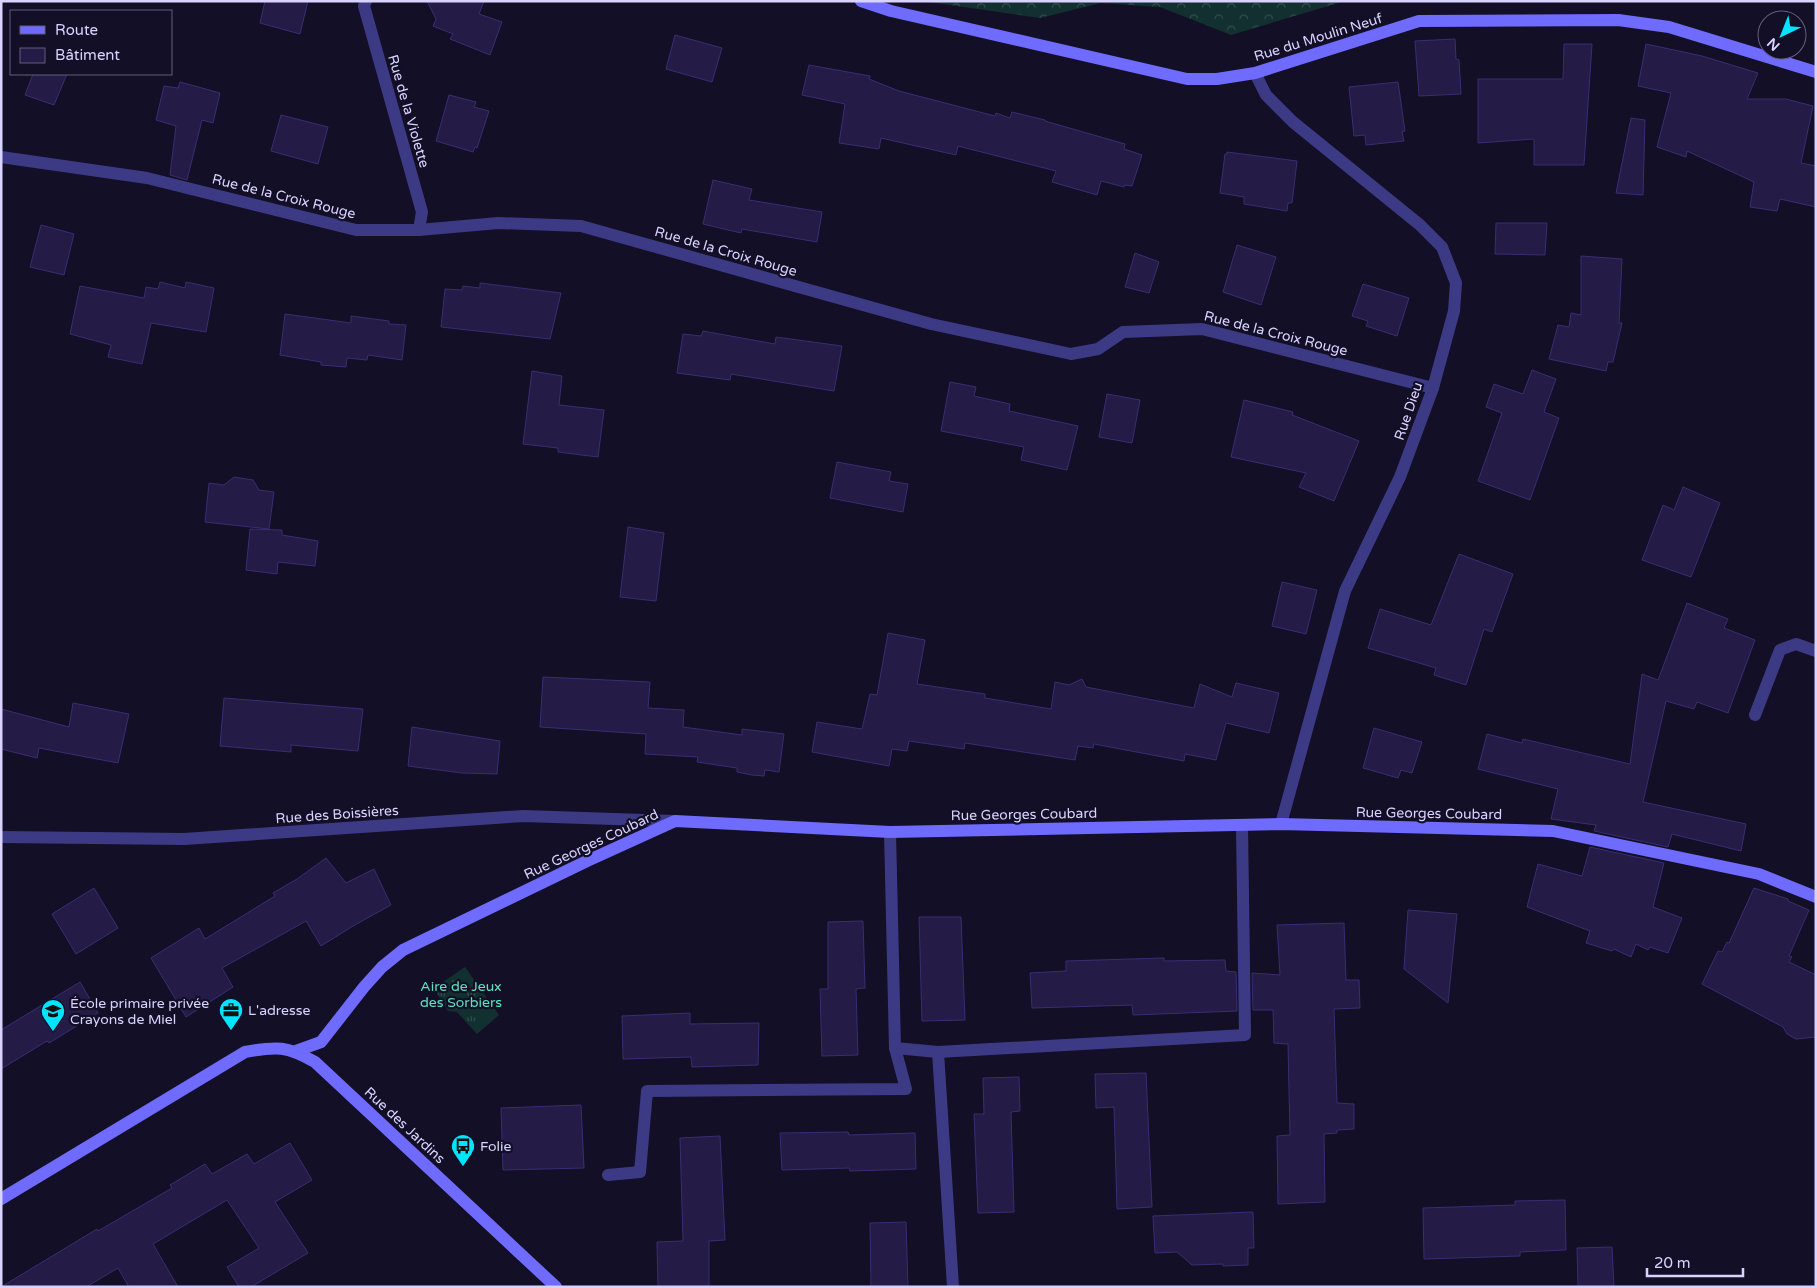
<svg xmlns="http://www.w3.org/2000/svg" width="1817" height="1288" font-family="'Varela Round',sans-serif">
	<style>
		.grass { fill: url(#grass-tufts) }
		.forest { fill: url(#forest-crowns) }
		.building { fill: #241b47; stroke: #3b2d73 }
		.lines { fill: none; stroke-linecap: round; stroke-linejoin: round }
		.street { stroke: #3d3a85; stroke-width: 12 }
		.secondary { stroke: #6f6bff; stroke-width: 12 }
		.labels { text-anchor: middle; stroke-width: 4.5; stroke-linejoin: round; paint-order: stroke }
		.street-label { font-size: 14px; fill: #d9d4ff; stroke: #130f26 }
		.park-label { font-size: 14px; fill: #5fe0c0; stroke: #130f26 }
		.poi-label { font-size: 14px; fill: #d9d4ff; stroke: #130f26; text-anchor: start }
	</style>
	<defs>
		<pattern id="grass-tufts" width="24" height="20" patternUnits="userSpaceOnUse" patternTransform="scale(1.25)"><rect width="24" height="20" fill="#12302f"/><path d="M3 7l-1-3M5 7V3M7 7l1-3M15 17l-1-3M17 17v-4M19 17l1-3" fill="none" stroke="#344d4e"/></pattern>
		<pattern id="forest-crowns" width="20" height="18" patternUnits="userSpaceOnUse" patternTransform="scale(1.25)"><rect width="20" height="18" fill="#12302f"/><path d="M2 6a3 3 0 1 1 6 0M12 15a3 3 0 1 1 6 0" fill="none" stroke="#344d4e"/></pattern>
	</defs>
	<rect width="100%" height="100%" fill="#130f26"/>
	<path class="grass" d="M465 967 499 1015 477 1034 457 1012 448 1011 434 988Z"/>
	<path class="forest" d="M922 1H1345L1231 35 1160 7 1101 3 1040 18Z"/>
	<g class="building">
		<path d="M265 1H308L300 34 260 23Z"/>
		<path d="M427 1H484L479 14 502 22 490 55 450 39 453 34 433 26 436 19Z"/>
		<path d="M675 35 722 48 712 82 666 69Z"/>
		<path d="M1455 39 1456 59 1459 60 1461 94 1419 96 1415 41Z"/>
		<path d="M1564 44H1592L1584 165H1534V139L1478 143V79H1563Z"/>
		<path d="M1646 44 1702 56 1758 73 1747 99H1786L1813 106 1801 163 1816 166V207L1780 199 1777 211 1750 207 1754 182 1687 151 1686 157 1657 147 1671 93 1638 86Z"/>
		<path d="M809 65 870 76 869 79 899 91 995 116 996 113 1010 118 1012 112 1045 120V121L1125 144 1124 149 1142 155 1132 186 1125 185 1124 187 1101 181 1097 195 1052 182 1056 171 958 146 956 155 881 138 879 149 839 143 845 104 802 95Z"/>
		<path d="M33 74H67L54 105 25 95Z"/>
		<path d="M180 82 220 93 213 123 202 120 187 180 170 175 176 126 156 120 164 86 178 88Z"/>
		<path d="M1398 82 1405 131 1402 132 1404 141 1366 145 1365 135 1354 136 1349 87Z"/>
		<path d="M449 95 476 102 474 107 489 111 477 148 475 147 473 152 436 141Z"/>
		<path d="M281 115 328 127 318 164 271 151Z"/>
		<path d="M1631 118 1645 120 1643 195 1616 193Z"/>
		<path d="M1227 152 1297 161 1292 203H1288L1287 211 1244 204V197L1220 193 1225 154H1227Z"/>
		<path d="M713 180 752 189 749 200 822 212 817 242 742 229 741 233 703 224Z"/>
		<path d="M1496 223H1547L1545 255 1495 254Z"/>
		<path d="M41 225 74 234 64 275 30 267Z"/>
		<path d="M1237 245 1276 257 1261 305 1223 292Z"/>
		<path d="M1135 253 1159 262 1149 293 1125 287Z"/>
		<path d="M1581 256 1622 259 1619 323H1622L1613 362H1608L1606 371 1549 359 1558 325 1569 327 1571 313 1581 315Z"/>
		<path d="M160 282 185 288 186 282 214 288 206 332 151 323 142 364 108 357 111 345 70 334 80 286 144 298 146 287 158 289Z"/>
		<path d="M480 283 561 293 550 339 441 327 445 289 462 290 463 286 480 288Z"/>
		<path d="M1363 284 1409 298 1397 336 1366 326 1368 321 1352 316Z"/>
		<path d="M285 314 351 323V316L389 321V324L406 325 402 360 368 355 367 360 347 358 346 367 321 365V362L280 355Z"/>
		<path d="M703 331 775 344 776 337 842 346 834 391 731 374 730 380 677 373 683 334 701 336Z"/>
		<path d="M1532 370 1556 379 1544 412 1559 418 1530 500 1478 481 1502 413 1486 407 1494 384 1523 394Z"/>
		<path d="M532 371 562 376 559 405 604 410 598 457 558 452V448L523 444Z"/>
		<path d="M950 382 976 387 974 396 1010 404 1009 411 1078 426 1067 470 1021 460 1024 447 941 431Z"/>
		<path d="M1107 394 1140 400 1132 443 1099 437Z"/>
		<path d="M1244 400 1293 412 1292 415 1359 441 1334 501 1299 487 1306 473 1231 457Z"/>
		<path d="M837 462 891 472 889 481 908 484 903 512 830 498Z"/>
		<path d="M234 477 253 480 259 490 274 492 269 529 205 522 209 483 224 485Z"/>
		<path d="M1683 487 1720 503 1691 577 1642 560 1663 505 1674 510Z"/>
		<path d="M628 527 664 533 656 601 620 597Z"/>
		<path d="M250 529 282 530V535L318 541 315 566 278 562 277 574 246 570Z"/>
		<path d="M1459 554 1513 574 1492 632 1484 629 1466 685 1434 675 1436 668 1368 648 1380 609 1431 625Z"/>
		<path d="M1282 582 1317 590 1306 634 1272 626Z"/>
		<path d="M1687 603 1728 619 1724 628 1755 640 1728 713 1697 702 1694 709 1666 701 1643 802 1746 824 1741 851 1672 834 1668 847 1594 831 1596 825 1551 819 1558 789 1478 769 1487 734 1522 743 1523 739 1630 764 1642 674 1658 680Z"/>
		<path d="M888 633 925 640 917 684 985 694V698L1051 709 1055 682 1069 685 1082 679 1086 687 1194 708 1200 684 1232 697 1236 683 1279 693 1269 733 1226 723 1216 760 1185 754 1184 761 1094 744 1093 748 1078 746 1075 760 965 743 964 749 909 741 907 751 892 749 889 766 812 752 817 722 862 729 870 694 877 695Z"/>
		<path d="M543 677 650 682 648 708 684 710 683 727 742 735V729L784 734 779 772 765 770 764 776 752 775 737 772V768L697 762 698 757 645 754 646 734 540 727Z"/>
		<path d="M224 698 363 709 358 751 291 745V752L220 746Z"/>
		<path d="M73 703 129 714 118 763 39 748 37 758 1 749V709L69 727Z"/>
		<path d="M412 727 500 741 497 774 462 773 408 766Z"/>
		<path d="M1374 728 1422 742 1412 773 1401 770 1398 778 1363 768Z"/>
		<path d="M1590 847 1664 863 1653 907 1682 918 1668 953 1650 947 1648 950 1636 944 1631 957 1614 949 1612 951 1586 943 1590 931 1527 907 1538 864 1582 876Z"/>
		<path d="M326 858 346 883 374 869 391 905 353 926 321 946 306 921 222 968 233 987 186 1017 151 958 199 928 205 939 275 896 273 893 297 879Z"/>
		<path d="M94 888 118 928 76 954 52 914Z"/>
		<path d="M1754 888 1788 899V901L1809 910 1789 956 1792 957 1789 962 1816 975V1037L1796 1039 1787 1034 1783 1027 1702 984 1718 951 1722 952 1727 942 1729 943Z"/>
		<path d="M1408 910 1457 914 1448 1003 1404 969Z"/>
		<path d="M919 917H961L965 1020 922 1021Z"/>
		<path d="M863 921 865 988 856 989 858 1055 822 1056 820 989H828V922Z"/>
		<path d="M1344 923 1346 980H1359L1360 1008 1334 1009 1337 1103 1354 1104V1129L1337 1130V1133L1324 1134 1325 1202 1278 1204 1277 1136 1290 1135 1288 1044 1274 1043 1273 1010H1253L1252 973 1280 975 1277 925Z"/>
		<path d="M1164 958V961L1225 960 1226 971 1236 972 1237 1011 1133 1015 1132 1005 1032 1008 1030 973 1066 971V961Z"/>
		<path d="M80 982 98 1013 49 1043 47 1041 1 1069V1030Z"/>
		<path d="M690 1013V1024L759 1023 758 1065 692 1067 691 1057 623 1059 622 1016Z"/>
		<path d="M1146 1073 1152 1207 1117 1209 1114 1107 1096 1108 1095 1074Z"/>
		<path d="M1019 1077 1020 1111 1011 1112 1014 1212 978 1213 974 1114H984L983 1078Z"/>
		<path d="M581 1105 584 1168 503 1170 501 1108Z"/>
		<path d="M848 1132 849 1135 915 1133 916 1169 850 1171 849 1168 782 1170 780 1133Z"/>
		<path d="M720 1136 725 1240 709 1241V1287H658L657 1242 683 1241 680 1138Z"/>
		<path d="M290 1143 312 1180 275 1202 308 1253 251 1287H239L227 1267 259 1248 227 1200 153 1244 178 1287H129L118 1268 86 1287H1L97 1229 98 1231 172 1188 170 1185 205 1164 212 1174 247 1154 254 1164Z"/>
		<path d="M1565 1200 1566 1250 1520 1252V1256L1424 1259 1423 1208 1515 1205V1201Z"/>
		<path d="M1253 1212 1254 1248H1248V1265L1223 1266V1264L1192 1265 1177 1252 1155 1253 1153 1216Z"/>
		<path d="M906 1222 908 1287H871L870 1223Z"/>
		<path d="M1612 1247 1614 1287H1578L1577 1248Z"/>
	</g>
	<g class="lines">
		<g class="street">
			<path d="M366 1 364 6 422 212 419 230"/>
			<path d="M1255 73 1266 95 1293 122 1420 225 1442 247 1456 283 1454 311 1433 388 1400 477 1345 591 1281 824"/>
			<path d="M1 157 147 178 356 230H419L498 223 581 226 931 324 1071 354 1098 349 1123 332 1202 329 1433 388"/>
			<path d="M1755 715 1780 650 1796 644 1816 651"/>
			<path d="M890 832 895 1048 938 1052"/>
			<path d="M1 837 184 839 523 816 675 821"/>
			<path d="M608 1175 640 1172 647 1091 906 1089 895 1048"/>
			<path d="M953 1287 938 1052 1245 1035 1242 826"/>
		</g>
		<g class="secondary">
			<path d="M861 1 891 11 1187 79H1217L1255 73 1419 21 1618 20 1669 27 1816 72"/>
			<path d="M296 1051 321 1042 364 987 382 967 403 950 587 861 675 821 890 832 1281 824 1553 831 1759 874 1816 897"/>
			<path d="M1 1199 245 1052C277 1046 287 1046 315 1062L556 1287"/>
		</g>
	</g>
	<defs>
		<g id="office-pin" transform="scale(1.25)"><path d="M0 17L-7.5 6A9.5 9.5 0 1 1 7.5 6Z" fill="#00e5ff" stroke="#130f26"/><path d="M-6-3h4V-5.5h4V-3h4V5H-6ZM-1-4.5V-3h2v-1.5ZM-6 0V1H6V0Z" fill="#111"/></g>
		<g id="school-pin" transform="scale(1.25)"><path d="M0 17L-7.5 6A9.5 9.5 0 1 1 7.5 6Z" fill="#00e5ff" stroke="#130f26"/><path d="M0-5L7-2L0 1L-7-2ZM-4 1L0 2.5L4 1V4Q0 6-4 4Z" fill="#111"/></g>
		<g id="bus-pin" transform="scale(1.25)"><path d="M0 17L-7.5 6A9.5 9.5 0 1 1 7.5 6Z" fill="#00e5ff" stroke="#130f26"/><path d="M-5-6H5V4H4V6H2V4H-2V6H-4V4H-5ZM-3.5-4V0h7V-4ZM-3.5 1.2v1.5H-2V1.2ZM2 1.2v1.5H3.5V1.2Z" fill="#111"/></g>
	</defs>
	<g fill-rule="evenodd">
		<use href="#office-pin" x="231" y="1010"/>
		<use href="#school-pin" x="53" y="1011"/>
		<use href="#bus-pin" x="463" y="1146"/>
	</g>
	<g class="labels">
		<g class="street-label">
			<text transform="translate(1318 37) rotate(-17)" y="5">Rue du Moulin Neuf</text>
			<text transform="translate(409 111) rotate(74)" y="5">Rue de la Violette</text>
			<text transform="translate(284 196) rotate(14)" y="5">Rue de la Croix Rouge</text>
			<text transform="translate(726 251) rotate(16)" y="5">Rue de la Croix Rouge</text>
			<text transform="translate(1276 333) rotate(14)" y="5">Rue de la Croix Rouge</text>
			<text transform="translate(1408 411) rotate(-71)" y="5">Rue Dieu</text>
			<text transform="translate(1429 813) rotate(1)" y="5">Rue Georges Coubard</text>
			<text transform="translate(337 814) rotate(-4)" y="5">Rue des Boissières</text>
			<text transform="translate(1024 814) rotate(-1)" y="5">Rue Georges Coubard</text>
			<text transform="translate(591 844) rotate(-25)" y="5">Rue Georges Coubard</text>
			<text transform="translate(405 1125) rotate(43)" y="5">Rue des Jardins</text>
		</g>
		<g class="park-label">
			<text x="461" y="991">Aire de Jeux<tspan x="461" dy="16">des Sorbiers</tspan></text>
		</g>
		<g class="poi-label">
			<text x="70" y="1008">École primaire privée<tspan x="70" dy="16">Crayons de Miel</tspan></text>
			<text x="248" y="1015">L'adresse</text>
			<text x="480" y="1151">Folie</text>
		</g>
	</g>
	<rect width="1817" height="1288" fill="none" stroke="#d9d4ff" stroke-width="5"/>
	<rect x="10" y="10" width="162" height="65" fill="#130f26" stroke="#625e7d"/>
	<rect x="20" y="26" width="25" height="8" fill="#6f6bff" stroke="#625e7d"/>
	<text x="55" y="35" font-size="15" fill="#d9d4ff">Route</text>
	<rect x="20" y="48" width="25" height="15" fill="#241b47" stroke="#625e7d"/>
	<text x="55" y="60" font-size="15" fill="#d9d4ff">Bâtiment</text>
	<g transform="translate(1782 35) rotate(223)"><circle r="24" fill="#130f26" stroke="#625e7d"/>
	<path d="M0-4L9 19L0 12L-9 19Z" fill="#00e5ff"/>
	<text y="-8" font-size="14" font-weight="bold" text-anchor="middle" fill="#d9d4ff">N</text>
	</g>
	<path d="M1647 1268v8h96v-8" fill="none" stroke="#d9d4ff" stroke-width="2.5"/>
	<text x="1654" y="1268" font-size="15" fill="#d9d4ff" stroke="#130f26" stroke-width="4" paint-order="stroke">20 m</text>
</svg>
